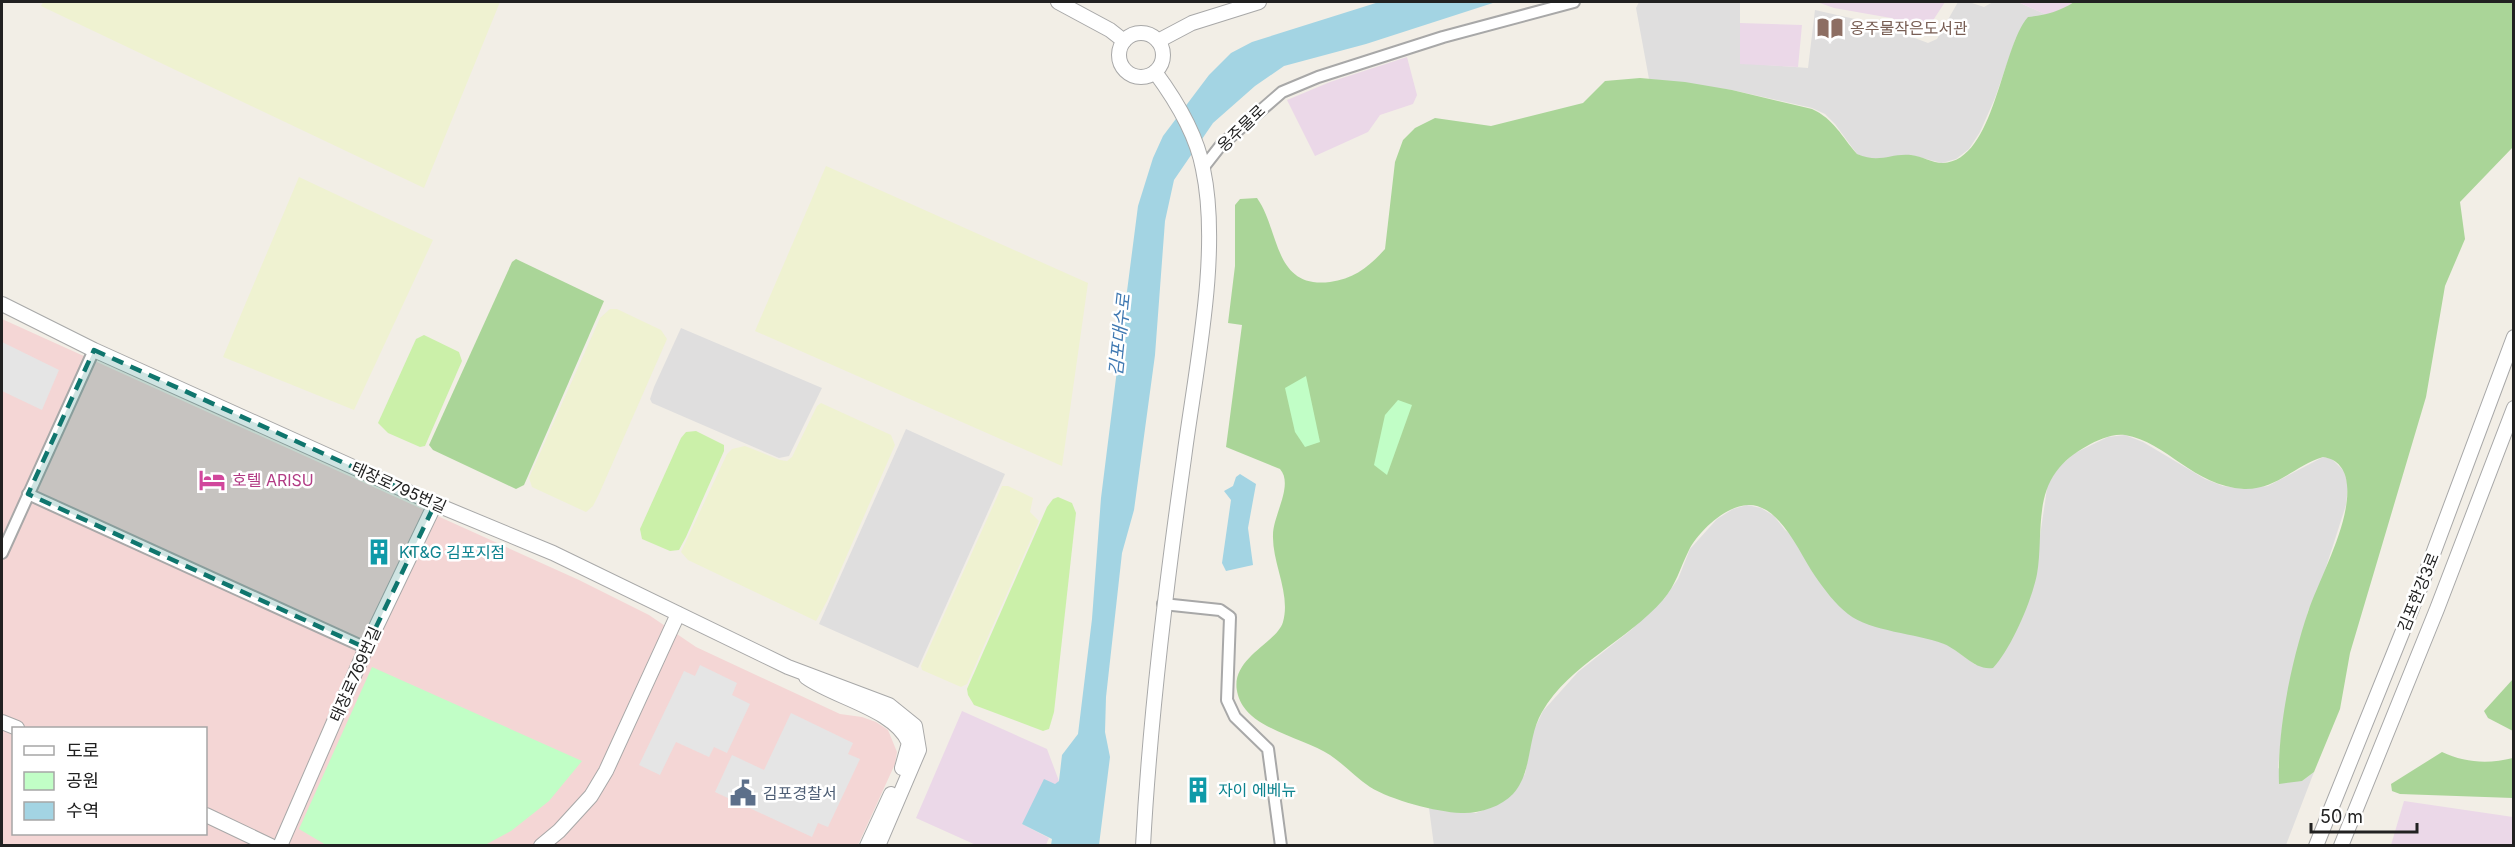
<svg xmlns="http://www.w3.org/2000/svg" width="2515" height="847" font-family="Inter,'Noto Sans KR',sans-serif">
	<style>
		.residential { fill: #dfdede }
		.commercial { fill: #f4d6d5; fill-rule: evenodd }
		.industrial { fill: #ebd8e8 }
		.farmland { fill: #eff2d1 }
		.grass { fill: #cbf0a9 }
		.forest { fill: #aad598 }
		.park { fill: #c1fec6 }
		.parking { fill: #e5e5e5 }
		.water { fill: #a3d4e3 }
		.lines { fill: none; stroke-linecap: round; stroke-linejoin: round }
		.minor-casing { stroke: #a8a8a8; stroke-width: 14 }
		.tertiary-casing { stroke: #a8a8a8; stroke-width: 16 }
		.minor { stroke: #fff; stroke-width: 10 }
		.tertiary { stroke: #fff; stroke-width: 14 }
		.marked { fill: #0f766e; fill-opacity: 0.2; stroke: #0f766e; stroke-width: 4.5; stroke-dasharray: 12 8; stroke-linejoin: round }
		.labels { text-anchor: middle; stroke-width: 5; stroke-linejoin: round; paint-order: stroke }
		.education-label { font-size: 16px; fill: #785e54; stroke: #fff; text-anchor: start }
		.street-label { font-size: 16px; fill: #212121; stroke: #fff }
		.hotel-label { font-size: 16px; fill: #b23c85; stroke: #fff; text-anchor: start }
		.culture-label { font-size: 16px; fill: #0d838f; stroke: #fff; text-anchor: start }
		.service-label { font-size: 16px; fill: #4e5e75; stroke: #fff; text-anchor: start }
		.water-label { font-size: 18px; font-style: italic; fill: #4079b2; stroke: #fff }
	</style>
	<rect width="100%" height="100%" fill="#f2eee6"/>
	<g class="residential">
		<path d="M1639 2H1740V63L1808 68 1815 10 1877 24 1928 43 1937 39 1958 2H1969L1984 7 1993 2H2018L2047 15 2016 38 1995 98 1980 132 1969 149 1956 159 1942 163 1910 155 1881 160 1868 159 1857 154 1835 124 1825 114 1812 108 1732 90 1649 79 1636 8Z"/>
		<path d="M681 328 822 388 789 456 779 458 652 403 650 399 654 387Z"/>
		<path d="M906 429 1005 474 918 668 819 624Z"/>
		<path d="M2125 435 2143 442 2205 479 2223 486 2245 489 2268 486 2323 457 2331 458 2344 471 2348 486 2346 505 2319 589 2308 611 2282 731 2278 768 2302 781 2314 772 2286 845 1434 846 1429 808 1476 813 1501 803 1525 774 1533 732 1543 711 1578 672 1631 630 1664 599 1678 579 1690 549 1717 519 1733 509 1747 505 1761 508 1774 516 1785 530 1926 637 1948 645 1976 665 2008 645 2032 590 2048 482 2061 465 2075 453 2108 437Z"/>
	</g>
	<path class="commercial" d="M2 319 579 580 649 615 696 647 840 714 862 717 876 722 888 730 897 752 895 764 858 845 2 846ZM14 728H206V834H14Z"/>
	<g class="industrial">
		<path d="M1817 2H1945L1930 25 1923 29 1891 18 1834 8Z"/>
		<path d="M2018 2H2074L2063 9 2047 15Z"/>
		<path d="M1740 23 1802 25 1798 67 1740 64Z"/>
		<path d="M1407 57 1417 95 1413 104 1380 115 1368 132 1315 156 1287 100 1330 82Z"/>
		<path d="M962 711 1047 749 1059 781 1022 824 1049 838 1046 845H976L916 818Z"/>
		<path d="M2404 801 2513 817V845H2391Z"/>
	</g>
	<g class="farmland">
		<path d="M43 2H500L424 188 41 6Z"/>
		<path d="M826 166 1088 283 1062 466 755 331Z"/>
		<path d="M299 177 433 240 354 410 223 357Z"/>
		<path d="M610 309H617L661 330 667 339 599 494 593 506 586 512 532 487 529 478 600 318Z"/>
		<path d="M821 403 891 435 895 445 827 601 816 621 688 560 681 552 727 454 732 449 745 446 780 460 787 461 792 457 817 406Z"/>
		<path d="M1002 486H1008L1033 498 1030 512 1039 521 967 684 961 687 922 670 921 666Z"/>
	</g>
	<g class="grass">
		<path d="M424 335 459 352 462 361 425 446 420 447 388 433 378 423 416 339Z"/>
		<path d="M696 431 724 445V451L686 537 679 550 670 551 642 539 640 529 681 438 686 432Z"/>
		<path d="M1058 497 1072 503 1076 513 1054 712 1049 729 1043 731 974 705 968 695 967 689 1047 507 1053 499Z"/>
	</g>
	<g class="forest">
		<path d="M2074 2H2513V147L2460 202 2465 239 2445 286 2426 397 2350 653 2340 709 2314 772 2302 781 2279 784C2277 731 2291 662 2308 612 2320 577 2351 522 2347 485 2346 470 2338 459 2323 457 2294 466 2276 490 2244 489 2193 486 2167 442 2125 435 2113 433 2097 440 2087 446 2074 453 2064 461 2056 472 2035 500 2043 541 2037 574 2032 600 2011 649 1993 668 1975 671 1961 651 1944 644 1916 633 1871 632 1848 614 1835 604 1824 589 1815 576 1799 553 1780 504 1748 505 1725 506 1699 531 1689 550 1680 568 1676 585 1663 600 1627 641 1570 664 1542 712 1527 737 1533 772 1513 794 1501 807 1478 814 1461 813 1436 812 1391 800 1370 787 1356 778 1345 765 1330 755 1307 740 1258 730 1243 706 1217 662 1276 646 1283 622 1291 594 1272 563 1273 535 1273 515 1294 485 1280 469L1226 447 1242 325 1228 323 1235 266V205L1240 199 1257 198C1280 230 1273 289 1330 282 1354 279 1370 266 1385 249L1395 162 1403 140 1415 128 1435 118 1491 126 1583 103 1605 81 1640 78 1685 82 1732 90 1812 109C1834 119 1842 137 1857 154 1880 164 1890 153 1911 155 1922 156 1932 163 1943 163 1995 161 2001 47 2028 17 2045 15 2059 12 2074 2Z"/>
		<path d="M516 259 604 301 524 485 516 489 433 450 429 445 512 262Z"/>
		<path d="M2513 679V731L2488 718 2484 711Z"/>
		<path d="M2442 752C2465 763 2489 764 2513 758V798L2400 794 2392 791 2391 784Z"/>
	</g>
	<g class="park">
		<path d="M1306 376 1320 442 1305 447 1295 432 1285 388Z"/>
		<path d="M1398 400 1412 405 1387 475 1374 465 1385 415Z"/>
		<path d="M372 667 582 761 549 801 511 831 485 845H326L299 829Z"/>
	</g>
	<g class="parking">
		<path d="M2 342 59 370 42 410 2 391Z"/>
		<path d="M700 665 737 683 732 695 750 704 727 753 714 747 709 757 676 742 660 775 639 765 684 671 695 676Z"/>
		<path d="M791 713 853 743 848 754 860 759 828 827 818 823 812 837 715 792 732 755 764 770Z"/>
	</g>
	<g class="water">
		<path d="M1379 2H1496L1366 44 1284 66 1255 86 1213 123 1174 180 1165 221 1155 355 1134 510 1122 553 1106 697 1105 732 1110 757 1099 845H1051L1052 839 1022 824 1044 779 1055 784 1059 781 1062 755 1078 734 1092 619 1101 498 1122 330 1138 206 1153 158 1163 136 1209 75 1231 53 1252 42Z"/>
		<path d="M1240 474 1256 484 1248 528 1253 565 1226 571 1222 563 1231 500 1224 491 1233 486 1236 477Z"/>
	</g>
	<g class="lines">
		<g class="minor-casing">
			<g id="minor">
				<path d="M1203 168 1221 145 1282 92 1318 77 1443 37 1574 2"/>
				<path d="M28 494 366 648"/>
				<path d="M2 553 94 350"/>
				<path d="M1163 604 1220 610 1230 617 1227 700 1235 717 1268 749 1281 846"/>
			</g>
		</g>
		<g class="tertiary-casing">
			<g id="tertiary">
				<path d="M1058 2 1110 30 1124 41"/>
				<circle cx="1141" cy="55" r="22"/>
				<path d="M1158 41 1192 23 1259 2"/>
				<path d="M2 304 94 350 435 504 553 553 788 667 889 705 915 726 919 750 878 846"/>
				<path d="M806 677C835 698 895 709 909 743L902 768"/>
				<path d="M2 722 17 728"/>
				<path d="M206 815 271 846"/>
				<path d="M280 846 366 648 435 504"/>
				<path d="M541 846 559 831 591 796 606 771 678 614"/>
				<path d="M867 846 891 794"/>
				<path d="M1143 846C1150 715 1166 586 1184 458 1195 372 1221 253 1203 169 1197 136 1175 99 1155 72"/>
				<path d="M2316 846 2421 586 2514 337"/>
				<path d="M2341 846 2437 609 2514 408"/>
			</g>
		</g>
		<use href="#minor" class="minor"/>
		<use href="#tertiary" class="tertiary"/>
	</g>
	<path class="marked" d="M94 350 435 504 366 648 28 494Z"/>
	<defs>
		<g id="library-bare" transform="scale(2.07)"><path d="M-6-4Q-3-5.5-.7-3.5V5Q-3 3-6 4ZM6-4Q3-5.5 .7-3.5V5Q3 3 6 4Z" fill="#8d6e63" stroke="#fff" stroke-width="2.5" paint-order="stroke"/></g>
		<g id="hotel-bare" transform="scale(2.07)"><path d="M-6-4.5h1.5V1H6V5H4.5V3h-9V5H-6ZM-4 0a1.8 1.8 0 1 1 3.6 0ZM.5 0V-2.5h3Q6-2.5 6 0Z" fill="#d1479c" stroke="#fff" stroke-width="2.5" paint-order="stroke"/></g>
		<g id="building-bare" transform="scale(2.07)"><path d="M-4-6H4V6H1V3H-1V6H-4ZM-2.5-4.3h1.7v1.8h-1.7ZM.8-4.3h1.7v1.8H.8ZM-2.5-1h1.7V.8h-1.7ZM.8-1h1.7V.8H.8Z" fill="#0f9aa8" stroke="#fff" stroke-width="2.5" paint-order="stroke"/></g>
		<g id="civic-bare" transform="scale(2.07)"><path d="M-.6-6.5H3V-4.5H.6V-3L4-1V1h2V6H-6V1h2V-1L-.6-3ZM-1.2 2.5V6h2.4V2.5Z" fill="#5c6f8a" stroke="#fff" stroke-width="2.5" paint-order="stroke"/></g>
	</defs>
	<g fill-rule="evenodd">
		<use href="#library-bare" x="1830" y="28"/>
		<use href="#hotel-bare" x="212" y="480"/>
		<use href="#building-bare" x="379" y="552"/>
		<use href="#building-bare" x="1198" y="790"/>
		<use href="#civic-bare" x="743" y="793"/>
	</g>
	<g class="labels">
		<g class="education-label">
			<text x="1850" y="34">옹주물작은도서관</text>
		</g>
		<g class="street-label">
			<text transform="translate(1241 128) rotate(-44)" y="6">옹주물로</text>
			<text transform="translate(399 487) rotate(24)" y="6">태장로795번길</text>
			<text transform="translate(2418 592) rotate(-68)" y="6">김포한강3로</text>
			<text transform="translate(355 674) rotate(-66)" y="6">태장로769번길</text>
		</g>
		<g class="hotel-label">
			<text x="232" y="486">호텔 ARISU</text>
		</g>
		<g class="culture-label">
			<text x="399" y="558">KT&amp;G 김포지점</text>
			<text x="1218" y="796">자이 에베뉴</text>
		</g>
		<g class="service-label">
			<text x="763" y="799">김포경찰서</text>
		</g>
		<g class="water-label">
			<text transform="translate(1120 335) rotate(-84)" y="6">김포대수로</text>
		</g>
	</g>
	<rect width="2515" height="847" fill="none" stroke="#212121" stroke-width="6"/>
	<rect x="12" y="727" width="195" height="108" fill="#ffffff" stroke="#a6a6a6" stroke-width="1.5"/>
	<rect x="24" y="746" width="30" height="9" fill="#ffffff" stroke="#a6a6a6" stroke-width="1.5"/>
	<text x="66" y="757" font-size="18" fill="#212121">도로</text>
	<rect x="24" y="772" width="30" height="18" fill="#c1fec6" stroke="#a6a6a6" stroke-width="1.5"/>
	<text x="66" y="787" font-size="18" fill="#212121">공원</text>
	<rect x="24" y="802" width="30" height="18" fill="#a3d4e3" stroke="#a6a6a6" stroke-width="1.5"/>
	<text x="66" y="817" font-size="18" fill="#212121">수역</text>
	<path d="M2311 823v9h106v-9" fill="none" stroke="#212121" stroke-width="3"/>
	<text x="2320" y="823" font-size="18" fill="#212121" stroke="#ffffff" stroke-width="4.5" paint-order="stroke">50 m</text>
</svg>
